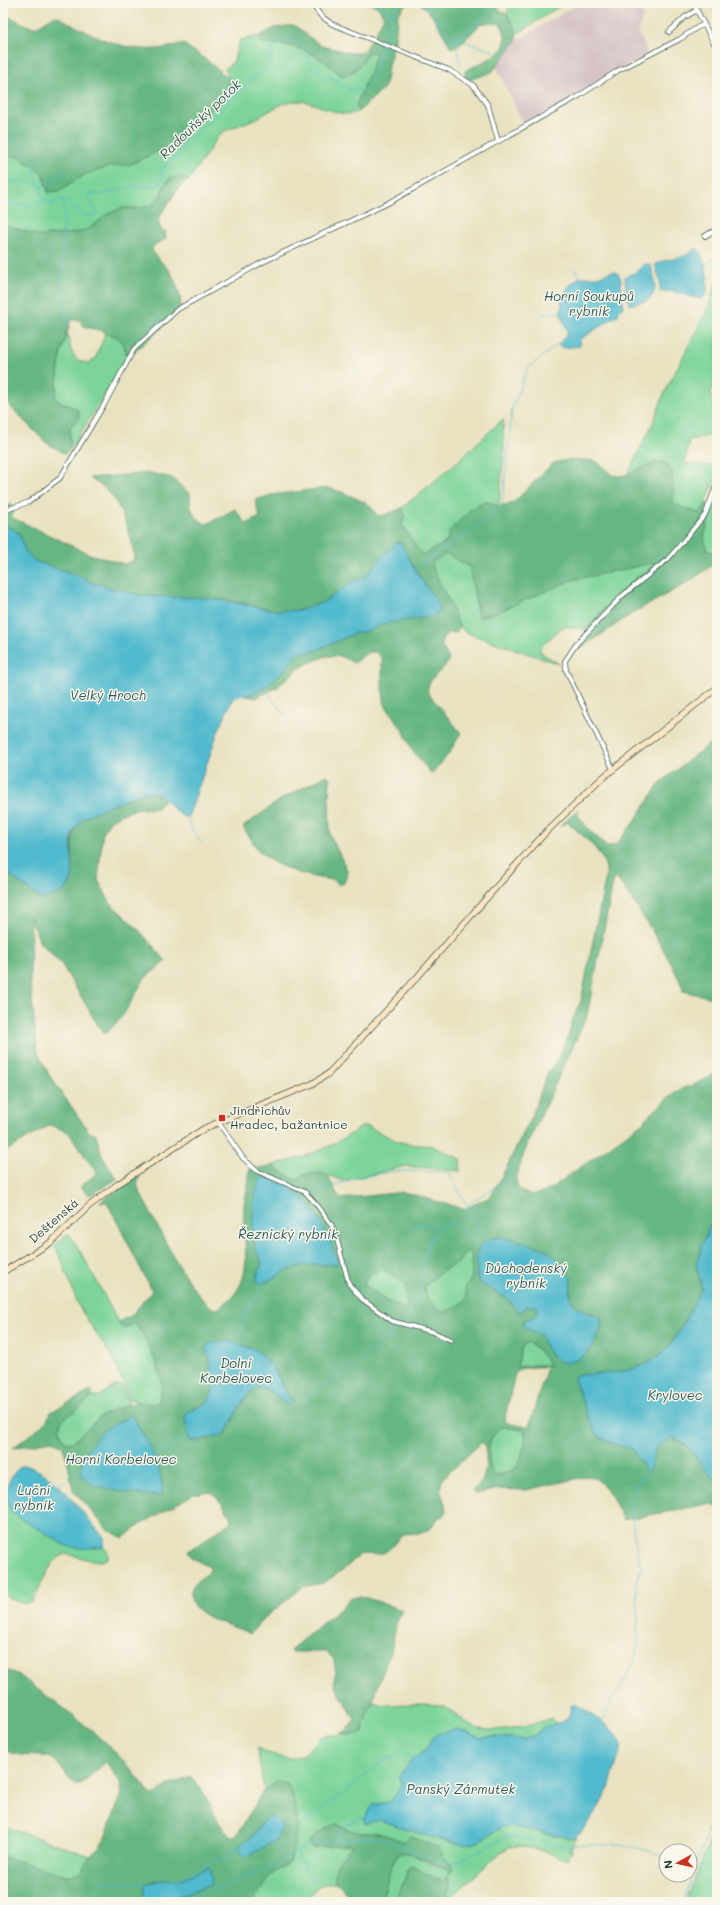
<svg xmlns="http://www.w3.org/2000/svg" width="720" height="1905" font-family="Mali,sans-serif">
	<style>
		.industrial { fill: #d2bec1 }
		.green { fill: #7cd49a; stroke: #4e8867 }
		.forest { fill: #65b682; stroke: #427a5b; fill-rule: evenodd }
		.water { fill: #51bace; stroke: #387c81 }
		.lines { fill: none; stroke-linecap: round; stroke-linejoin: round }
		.stream { stroke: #51bace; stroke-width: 1 }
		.street-casing { stroke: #3d5649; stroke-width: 5.5 }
		.secondary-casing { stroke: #3d5649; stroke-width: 7 }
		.street { stroke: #fff; stroke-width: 4 }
		.secondary { stroke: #fbe6c4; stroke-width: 5.5 }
		.poi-dot { fill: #c8321e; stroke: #fbf7ec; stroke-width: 1.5 }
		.labels { text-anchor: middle; stroke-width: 3; stroke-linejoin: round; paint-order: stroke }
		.poi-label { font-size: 12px; fill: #1f3d34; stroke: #fbf7ec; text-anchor: start }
		.street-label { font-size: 12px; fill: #1f3d34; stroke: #fbf7ec }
		.water-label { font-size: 13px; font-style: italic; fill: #2c5c5a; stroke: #fbf7ec }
	</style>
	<rect width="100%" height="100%" fill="#fbf7ec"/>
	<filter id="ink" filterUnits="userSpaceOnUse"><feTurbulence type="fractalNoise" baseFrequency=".025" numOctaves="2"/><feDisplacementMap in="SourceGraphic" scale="8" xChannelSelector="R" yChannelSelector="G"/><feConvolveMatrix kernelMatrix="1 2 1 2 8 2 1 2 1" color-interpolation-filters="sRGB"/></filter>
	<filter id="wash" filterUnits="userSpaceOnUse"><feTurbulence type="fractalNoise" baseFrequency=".012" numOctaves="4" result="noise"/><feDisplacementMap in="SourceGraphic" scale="16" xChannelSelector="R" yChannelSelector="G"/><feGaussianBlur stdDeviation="0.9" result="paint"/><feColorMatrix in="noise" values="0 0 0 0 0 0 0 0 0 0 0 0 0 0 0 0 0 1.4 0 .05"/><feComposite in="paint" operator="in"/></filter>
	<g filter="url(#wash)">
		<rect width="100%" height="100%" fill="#e9e2c1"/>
		<path class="industrial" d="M580 3H643L639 4 643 16 638 31 648 54 524 126 496 66 516 41Z"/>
		<g class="green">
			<path d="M514 3H565L520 32H517L507 14 508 9Z"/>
			<path d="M259 36 263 43C299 45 315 51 342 76 355 74 362 64 367 53L376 52C372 71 363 87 357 105L359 111C341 121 319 102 300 101 282 101 272 110 257 118 246 122 236 127 225 131L220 134 189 180 179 176 165 184 161 195 153 205 141 208H122L108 214 88 229 75 233 40 236 5 225 3 231V154L19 157 42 172 48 192 58 191 86 174 111 166 129 165 156 152 177 148 183 136 219 101 230 83V80L225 69 233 62 240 40Z"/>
			<path d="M717 281V374L711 393 712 404 717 412V434L689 440 685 463 717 467V476L701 514 674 504 672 493 673 481 627 475 654 421 663 396 709 305Z"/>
			<path d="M67 333C70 346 71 363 89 363L95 359 105 334C120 334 126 345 127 359L70 450V429L79 414 64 403 57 401 55 398 61 352Z"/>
			<path d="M503 419 504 452 499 504 497 506 489 502H484L469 511 447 542 423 555 420 553 402 525 405 516 402 508 456 463Z"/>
			<path d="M717 492V552H709L706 550 704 537Z"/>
			<path d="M446 554 469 566 475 594 477 614 482 617 572 580 652 563 654 565 600 612 587 629 567 627 561 628 539 648 543 654 559 664 470 634 464 631 457 623 450 603 432 567 433 561Z"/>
			<path d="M363 1126 369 1127 397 1141 409 1144 432 1146 461 1159 460 1171 405 1166 343 1181 321 1173 303 1175 297 1182 274 1167 276 1164C310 1157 335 1145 363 1126Z"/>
			<path d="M68 1234C76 1238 112 1312 120 1325L124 1329 134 1323C145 1333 161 1370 162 1385 162 1390 160 1398 158 1403L143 1404 129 1399 115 1362 79 1307 60 1256 54 1246Z"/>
			<path d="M469 1251C474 1257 474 1272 471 1279 470 1283 467 1284 466 1287 464 1292 467 1294 467 1299L460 1305 443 1313C433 1307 425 1298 425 1286L443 1270 458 1263 464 1254Z"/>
			<path d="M381 1269 389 1272 405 1284 407 1307 405 1309 386 1301 365 1285 364 1282 369 1274Z"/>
			<path d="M528 1342 539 1350 550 1365H532L517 1367 522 1346Z"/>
			<path d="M121 1385 129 1404 126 1407 115 1409 100 1417 73 1442 69 1444 64 1441 59 1429 61 1421 92 1397 100 1396 114 1386Z"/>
			<path d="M502 1427 524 1430C528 1438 521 1462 515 1469L496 1476C488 1471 487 1447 491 1439 493 1435 498 1431 502 1427Z"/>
			<path d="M3 1503H7L14 1514 31 1523 62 1544 97 1548 104 1547 108 1553V1558L101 1561 90 1560 66 1554C49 1558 41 1588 32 1602 24 1607 9 1599 3 1593Z"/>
			<path d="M374 1702 383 1705C399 1705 426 1702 441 1706 453 1709 461 1719 471 1726 487 1736 535 1724 552 1718V1721L557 1724 542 1728 532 1738 526 1739 493 1737 480 1738 467 1732 432 1738 427 1749 412 1760 403 1783 391 1802 373 1805 365 1823 379 1820 451 1843 478 1842 502 1827 510 1826 564 1837 572 1838 577 1836 571 1849 572 1852 567 1859H564L548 1852 519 1846 509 1847 501 1852 447 1901 445 1898 450 1887 448 1876 453 1868 438 1848 405 1842 378 1833H362L352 1831 336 1824 312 1848 351 1845 352 1847C343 1854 333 1871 334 1883 318 1882 313 1890 306 1902H253L269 1876 290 1863 278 1781 264 1790 257 1748 273 1755 290 1759 304 1754 322 1736 363 1732C362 1724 369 1708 374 1702Z"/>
			<path d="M3 1826 90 1856C86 1864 82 1873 72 1875 67 1877 10 1860 3 1856Z"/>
			<path d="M717 1828V1902H685L711 1837Z"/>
			<path d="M403 1852 409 1853 432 1864 450 1870 445 1881H441L407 1872 396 1902H381C386 1889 389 1857 403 1852Z"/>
		</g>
		<g class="forest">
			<path d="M369 3H409L405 5 398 15 394 45 388 66 385 87 359 111 356 105C363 87 372 71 376 52L367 53C362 64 355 74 342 76 315 51 299 45 263 43L259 36 275 28 294 25 321 46 351 53H361L371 41 384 17 378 7Z"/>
			<path d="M417 3H499V10L507 14 517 32 516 41 492 72 469 80 465 77V71C485 59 518 54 500 23H482L460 45 451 48C445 37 429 5 417 3Z"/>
			<path d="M3 14 31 27C41 28 47 17 57 16 94 37 139 61 182 43L208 61 230 80V83L219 101 183 136V141L177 148 156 152 129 165 111 166 86 174 58 191 49 192 42 172 19 157 3 154Z"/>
			<path d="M179 176 189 180 179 187 158 219 161 230 163 232 165 230 166 239 154 245 152 249C153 256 167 266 171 273 176 283 184 300 179 311 177 316 134 351 127 359 126 345 120 334 105 334L103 331 85 327 79 320H71L61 352 55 398C59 405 73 404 79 411V417L70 429V450L65 454 44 441 3 399V231L5 225 40 236 75 233 88 229 108 214 122 208H141L153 205 161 195 165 184 170 178Z"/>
			<path d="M573 459C579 460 593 460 597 462 606 467 609 477 620 476 635 475 652 457 667 464L672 471 674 504 700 514 706 503 712 507 704 537 707 551 717 552V562L687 583 633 613 578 650 587 629 600 613 635 579 652 567 654 563 572 580 495 613 479 617 469 566 446 554 433 561 432 567 450 603 459 627 456 633H447C435 646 447 648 449 661 442 672 425 680 428 693L461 733 450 752 433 773 430 772 412 750 404 732 385 705 382 686V658L376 652H368L354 663 340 656H326L307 664 295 671 279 686 256 698 240 695C260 692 284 670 296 654L317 650 356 633 369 631 382 624 432 616 440 610 400 543H396L379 560 365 577 353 581 324 602 301 610 279 611 226 600 144 596 93 583 77 575 35 561 25 551 19 533 3 524V506L12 504 14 513 10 516 13 518 89 554 124 564 133 561C138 551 120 505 112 496 107 488 97 484 90 478L150 473 172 478 191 495C187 506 196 521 207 524L235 509 246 524 260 517 255 500 271 495 327 488 342 492 362 501 371 506 377 516 385 515 402 508 405 515 402 525 417 548 423 555 447 542 449 532 469 511 484 502H489L497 506 513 503 553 463Z"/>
			<path d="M717 738V999L683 991C682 976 629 892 616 878H614L587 1016 528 1143 520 1165 516 1181C520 1199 537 1196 550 1189L641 1124 670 1096 681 1089 698 1083 717 1072V1218L709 1226 707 1235 701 1245V1253L696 1263 702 1288C692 1305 682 1328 670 1344 648 1373 609 1374 577 1375L574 1379C580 1393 590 1428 599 1436 608 1444 621 1446 631 1448L647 1472C654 1466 651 1455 656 1448 659 1443 668 1440 673 1437L689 1448 717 1480V1508L712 1504H707L624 1520C616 1506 607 1480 589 1476L526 1490 498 1489 475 1494 473 1490C476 1487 480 1484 482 1481 487 1472 488 1449 482 1442L442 1479 440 1490 445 1504 446 1512 444 1516 439 1517 431 1528 422 1533 403 1534C399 1537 397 1541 394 1544 385 1556 375 1555 361 1554L343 1570 323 1583 303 1587 263 1619 250 1634C236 1625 181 1617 192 1588 195 1580 207 1576 211 1568L192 1558 188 1551 231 1522 230 1515 216 1496 212 1493 206 1492 194 1494 138 1526 123 1538 107 1529 73 1490 67 1460 62 1445 52 1441 13 1448 46 1422 51 1412 92 1390V1397L62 1421C57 1428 61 1437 66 1443L73 1442 100 1417 115 1409 137 1402 155 1404 158 1403C160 1398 162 1390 162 1385 161 1370 145 1333 134 1323L124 1329 118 1322 131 1316 152 1291 107 1202H100L133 1178 140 1177 137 1184 139 1190C153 1217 189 1295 214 1309 219 1309 220 1307 224 1304 257 1280 242 1243 244 1209 244 1196 250 1184 249 1170L275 1165V1168L297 1181 303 1175 321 1173 327 1175 340 1199 404 1192 464 1209 490 1197 503 1174 532 1115 548 1072 558 1058 569 1034 571 1023 581 1001 606 876C609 855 582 836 568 822L560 826 579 809 577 814 589 830 607 846 616 845 634 822 660 783ZM300 1195 314 1213 327 1265C313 1264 297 1264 284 1271 275 1276 270 1282 260 1283L256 1279 262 1264 255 1247 253 1232 255 1228ZM507 1238 532 1246 571 1284C568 1308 580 1310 600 1316L602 1320 590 1350 581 1357H552L539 1334 526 1329 523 1321 536 1316 537 1306H527L523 1312 514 1309 508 1299 493 1291 479 1248 481 1244ZM469 1251 472 1255C468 1269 478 1275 465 1287L467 1299 460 1305 443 1313C433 1307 425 1298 425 1286L443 1270 458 1263 464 1254ZM381 1269 389 1272 405 1284 407 1307 405 1309 386 1301 365 1285 364 1282 369 1274ZM528 1342 539 1350 550 1365 517 1367 522 1346ZM237 1343C273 1354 276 1372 292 1403L289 1406 267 1389 259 1387C245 1393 233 1418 227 1432L201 1441H190L191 1410 207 1403 213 1390 210 1360 205 1347ZM536 1367H547L529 1426H521L504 1422 515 1374 520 1369ZM132 1415C141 1433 160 1460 161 1481 162 1485 159 1492 157 1496L138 1493 83 1461C96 1430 107 1431 132 1415ZM502 1427 524 1430C528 1438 521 1462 515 1469L496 1476C488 1471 487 1447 491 1439 493 1435 498 1431 502 1427Z"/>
			<path d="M327 775 330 779 329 796 330 835 348 872 344 883 339 885 334 880C311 878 278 869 261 853 254 846 249 835 243 827L280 800Z"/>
			<path d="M151 792 157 794 164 800 157 808 144 809 139 808 120 815 111 820 103 831 98 880 111 904 139 930 166 961 144 979 124 1014 107 1033 102 1032 62 965 40 943 31 918 30 980 37 1050 49 1075 90 1133 96 1134 102 1156 117 1179 90 1195 80 1187 97 1173 68 1132 50 1125 3 1153V870L41 899C79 890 72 876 72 844 73 839 74 831 77 826 89 809 130 798 151 792Z"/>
			<path d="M361 1596 402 1610 396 1624 392 1647 373 1699 374 1702C369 1708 362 1724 363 1732L353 1735 341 1733 348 1730 355 1719 335 1686 334 1679 336 1672 334 1662 333 1658 326 1652H293L290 1650 341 1608 349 1599Z"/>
			<path d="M8 1671C18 1673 28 1682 36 1688 78 1718 121 1751 150 1794L154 1795 167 1786 191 1777C209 1792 212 1821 231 1837L236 1836 264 1790 278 1781 288 1785C302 1818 298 1830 290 1863L269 1876 253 1902H231L228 1900 161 1902 210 1885 212 1879 209 1867 177 1881 165 1879 145 1884 143 1902H3V1856L68 1876 81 1871 90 1856 98 1849 106 1835 122 1793 119 1780 106 1762 82 1783 77 1784 70 1780 55 1760C45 1755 34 1756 22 1755 16 1754 9 1752 3 1750V1673ZM264 1820 281 1831 276 1840 247 1857 239 1845 254 1835Z"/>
			<path d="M336 1824 352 1831 362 1833H378L405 1842 410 1836 438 1848 453 1868 448 1876 450 1887 445 1898 446 1902H396L409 1867 412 1866 441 1881 445 1880 450 1870 409 1853C405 1853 400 1852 397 1855 390 1863 385 1891 381 1902 369 1902 357 1904 348 1895 343 1890 340 1885 334 1883 333 1868 340 1856 352 1847L351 1845 312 1848 310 1843C315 1832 326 1828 336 1824Z"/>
		</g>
		<g class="water">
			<path d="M696 248C706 257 710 283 706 295L700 299 670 291 660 292V282L655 265C670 256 682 262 696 248Z"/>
			<path d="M644 264 651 265C653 278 661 290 647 301L630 305 626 294 625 277 638 271Z"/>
			<path d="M610 272H617L621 279 623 307 618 311V315L579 340 580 346 564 348 558 345 568 333 560 312 562 308 561 299 569 286 580 277H598Z"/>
			<path d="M3 524 19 533 25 551 35 561 77 575 93 583 144 596 210 598 279 611 301 610 324 602 353 581 365 577 379 560 396 543H401L415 570 438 603 440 610 433 616 382 624 369 631 356 633 317 650 296 654 286 668 264 688 250 694 235 697 232 700 218 732 188 817C173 817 167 793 151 792 140 792 126 800 116 804 102 809 86 813 77 826 59 850 95 891 41 899L3 870Z"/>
			<path d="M261 1177C305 1182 327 1227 338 1264 322 1265 306 1263 291 1269 279 1273 272 1282 260 1283L256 1279 262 1264C261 1258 257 1254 255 1247 251 1225 252 1198 261 1177Z"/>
			<path d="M717 1218V1480C699 1469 694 1445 673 1437L656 1448 650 1470 647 1472 631 1448C621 1446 608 1444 599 1436 590 1428 580 1393 574 1379L576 1375C609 1374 648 1373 670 1345 682 1329 692 1305 702 1288L696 1263 701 1253V1245L707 1235 709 1226Z"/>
			<path d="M498 1237C509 1238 539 1246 548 1251 553 1254 568 1272 570 1277 572 1281 570 1287 570 1292 570 1309 587 1312 600 1316 607 1335 579 1371 559 1361 549 1357 545 1343 539 1334L531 1332 523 1325V1321L536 1316 537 1306H527L519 1313 508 1299 480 1283 477 1276V1253L481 1244 490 1239Z"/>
			<path d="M228 1340 258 1351 272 1365 292 1403 289 1406 267 1389 259 1387C240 1395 235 1421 223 1436 210 1435 204 1441 190 1441L185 1418 186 1413 207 1403 213 1390 210 1360 205 1347 208 1344Z"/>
			<path d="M132 1415C144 1438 165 1468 162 1496 148 1496 91 1490 83 1477 76 1465 92 1442 100 1434 109 1425 122 1421 132 1415Z"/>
			<path d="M24 1465C60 1474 79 1512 104 1537V1547C94 1548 81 1549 71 1547 61 1545 53 1537 44 1532 35 1526 21 1521 13 1513 0 1499 8 1472 24 1465Z"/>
			<path d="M575 1704C588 1711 620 1731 622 1746L609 1788 599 1807 581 1832 572 1838 564 1837 510 1826 502 1827 478 1842 464 1845 431 1837 379 1820 365 1824 364 1819 373 1805 391 1802 403 1783 399 1780V1776L412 1760 427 1749 432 1738 437 1734 457 1729 467 1732 480 1738 493 1737 526 1739 537 1734 542 1728 566 1720 569 1715 571 1706Z"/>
			<path d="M269 1815 278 1820 283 1827 276 1840 247 1857 241 1853 239 1845 254 1835 264 1820Z"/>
			<path d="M209 1867 212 1879 210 1885 161 1902H143L145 1884 165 1879 177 1881Z"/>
		</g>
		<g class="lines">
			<g class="stream">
				<path d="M375 3 393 15"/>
				<path d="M421 3 433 15 446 35 456 38 477 25 494 3"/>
				<path d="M460 37 463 41 495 52"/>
				<path d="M456 38 460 64"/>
				<path d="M383 42 386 33 391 26V19L399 3"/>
				<path d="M226 76 243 89"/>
				<path d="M3 130C13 140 29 153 34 166 38 179 38 191 45 202L50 204 59 200H69L71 207 77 208 82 215 94 216 97 213 89 198 91 194H104L130 186 150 188 160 184 162 181 161 169 169 165 188 142 253 78C261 73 267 68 271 60 273 56 272 51 273 47 276 37 291 39 299 41L306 51 311 66 353 91 363 92 372 82 383 45"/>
				<path d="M3 180 38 184"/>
				<path d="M40 188C50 184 62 179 64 168"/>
				<path d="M64 201 62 278 67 324"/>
				<path d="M3 205 6 204 33 205 43 201"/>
				<path d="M704 264 711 262 717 256"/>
				<path d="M574 269 580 277"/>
				<path d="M542 315 560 312"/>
				<path d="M415 570 437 553 494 517 502 508 512 408 528 368 562 341"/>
				<path d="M264 688 284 714"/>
				<path d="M188 817 190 827 202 844"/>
				<path d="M715 842 717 843"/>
				<path d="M310 1194 355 1178 396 1171 449 1172 485 1241"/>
				<path d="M468 1205 507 1178 509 1171 508 1167"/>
				<path d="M413 1224 439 1227"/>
				<path d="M402 1322C409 1311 416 1302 420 1289 425 1267 422 1224 455 1222 458 1224 470 1242 475 1248H480"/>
				<path d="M237 1342 246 1312 257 1296 264 1282"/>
				<path d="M584 1354 589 1370 593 1375"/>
				<path d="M300 1402C334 1378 371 1356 400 1324"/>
				<path d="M153 1456 161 1453 190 1434"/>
				<path d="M58 1485 81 1470 82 1471"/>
				<path d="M602 1723 611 1701 630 1672 638 1649V1607L636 1582 641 1567 634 1534 630 1502 634 1490 647 1471"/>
				<path d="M334 1841 375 1837 382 1839C403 1847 433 1863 455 1863L508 1836 564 1846 623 1844 666 1856"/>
				<path d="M271 1842 275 1847 280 1848 291 1839 298 1828 385 1760C395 1756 404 1754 415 1757"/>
				<path d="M297 1853 314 1884"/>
				<path d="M690 1861 697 1860"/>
				<path d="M172 1881 221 1859 239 1848"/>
				<path d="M98 1882 146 1884"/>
				<path d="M3 1900 6 1902"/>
				<path d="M172 1902 234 1883 276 1864 309 1845 334 1841C342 1827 350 1821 367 1816"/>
				<path d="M195 1902V1895"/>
				<path d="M683 1902 708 1830 717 1815"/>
			</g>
		</g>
	</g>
	<g filter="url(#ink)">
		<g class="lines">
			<g class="street-casing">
				<g id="street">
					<path d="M311 3 321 16 332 24 449 70 460 77 473 85 488 105 498 141"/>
					<path d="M693 3 717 49"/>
					<path d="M669 32 685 17 697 10"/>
					<path d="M705 236 717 229"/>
					<path d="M3 511 29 502 60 478 105 403 134 349 178 309 263 262 388 203 579 96 617 71 680 39 698 27 704 25"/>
					<path d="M613 769 566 670 565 661 577 643 622 596 668 559 705 515 717 484"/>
					<path d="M218 1122 243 1158 257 1171 305 1192 317 1205 331 1224 337 1240 349 1284 362 1299 392 1321 433 1332 451 1340"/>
				</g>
			</g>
			<g class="secondary-casing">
				<path id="secondary" d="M3 1272 50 1243 89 1206 118 1184 205 1128 312 1084 328 1074 420 974 498 885 546 832 601 779 717 688"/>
			</g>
			<use href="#street" class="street"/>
			<use href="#secondary" class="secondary"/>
		</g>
	</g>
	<rect class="poi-dot" x="218" y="1114" width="8" height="8" rx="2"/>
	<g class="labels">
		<g class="poi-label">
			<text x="230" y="1115">Jindřichův<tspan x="230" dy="14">Hradec, bažantnice</tspan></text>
		</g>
		<g class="street-label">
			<text transform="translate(54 1221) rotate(-41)" y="4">Deštenská</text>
		</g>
		<g class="water-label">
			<text transform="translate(200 119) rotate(-44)" y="5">Radouňský potok</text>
			<text x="589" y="301">Horní Soukupů<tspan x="589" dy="15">rybník</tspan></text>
			<text x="108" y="700">Velký Hroch</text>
			<text x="288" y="1239">Řeznický rybník</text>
			<text x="526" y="1273">Důchodenský<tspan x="526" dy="15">rybník</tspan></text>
			<text x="236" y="1368">Dolní<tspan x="236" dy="15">Korbelovec</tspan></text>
			<text x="675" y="1400">Krylovec</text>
			<text x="121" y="1464">Horní Korbelovec</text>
			<text x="34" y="1495">Luční<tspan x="34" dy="15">rybník</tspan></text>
			<text x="461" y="1794">Panský Zármutek</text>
		</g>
	</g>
	<rect width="720" height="1905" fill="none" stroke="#fbf7ec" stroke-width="16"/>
	<g transform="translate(678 1863) rotate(262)"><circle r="19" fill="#fbf7ec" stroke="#a3ada2"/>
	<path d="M0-3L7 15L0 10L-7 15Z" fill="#c8321e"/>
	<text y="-6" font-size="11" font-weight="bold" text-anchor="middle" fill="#1f3d34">N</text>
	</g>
</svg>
